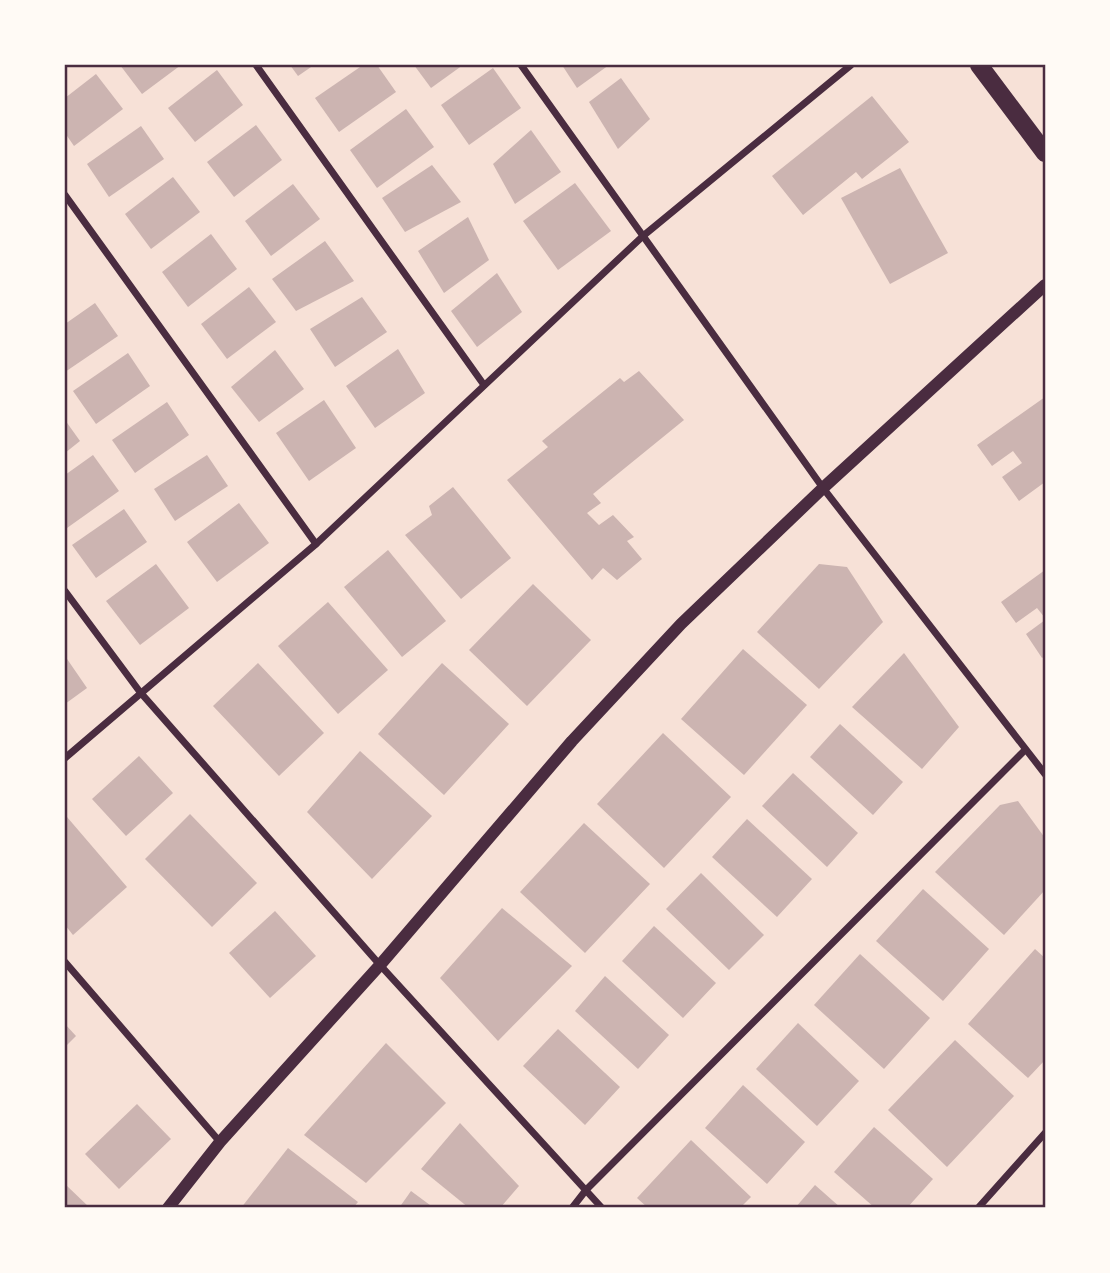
<svg xmlns="http://www.w3.org/2000/svg" width="1110" height="1273" font-family="Poppins,sans-serif">
	<style>
		.building { fill: #ccb4b1 }
		.lines { fill: none; stroke-linecap: round; stroke-linejoin: round }
		.minor { stroke: #4a2c40; stroke-width: 7 }
		.tertiary { stroke: #4a2c40; stroke-width: 12 }
		.trunk { stroke: #4a2c40; stroke-width: 18 }
		.neatline { fill: none; stroke: #4a2c40; stroke-width: 2.5 }
	</style>
	<rect width="100%" height="100%" fill="#f7e1d7"/>
	<g class="building">
		<path d="M120 65H181L142 94Z"/>
		<path d="M290 65H314L298 76Z"/>
		<path d="M363 65H377L396 92 339 132 315 98Z"/>
		<path d="M414 65H463L431 88Z"/>
		<path d="M562 65H609L577 88Z"/>
		<path d="M493 68 521 108 469 145 441 105Z"/>
		<path d="M217 70 243 105 195 142 168 108Z"/>
		<path d="M96 74 123 109 74 146 65 133V98Z"/>
		<path d="M621 78 650 119 618 149 589 102Z"/>
		<path d="M872 96 909 142 862 179 856 172 803 215 772 176Z"/>
		<path d="M406 109 434 147 377 188 350 150Z"/>
		<path d="M256 125 282 160 234 197 207 162Z"/>
		<path d="M141 126 164 159 109 197 87 164Z"/>
		<path d="M531 130 561 172 515 204 493 164Z"/>
		<path d="M432 165 461 202 405 232 382 198Z"/>
		<path d="M900 168 948 253 890 284 841 198Z"/>
		<path d="M173 177 200 212 151 249 125 214Z"/>
		<path d="M575 183 611 231 558 270 523 221Z"/>
		<path d="M293 184 320 219 271 256 245 221Z"/>
		<path d="M468 217 489 260 444 293 418 251Z"/>
		<path d="M211 234 237 269 188 307 162 272Z"/>
		<path d="M325 241 354 281 296 311 272 279Z"/>
		<path d="M497 273 522 312 477 347 451 311Z"/>
		<path d="M249 287 276 322 227 359 201 324Z"/>
		<path d="M362 297 387 332 335 367 310 329Z"/>
		<path d="M95 303 118 336 65 372V324Z"/>
		<path d="M398 349 425 393 375 428 346 386Z"/>
		<path d="M275 350 304 389 259 422 231 387Z"/>
		<path d="M128 353 150 386 96 424 73 391Z"/>
		<path d="M639 371 684 420 593 494 601 503 587 513 599 525 613 515 634 537 627 541 642 559 617 580 603 568 592 580 507 480 548 447 542 441 620 378 624 382Z"/>
		<path d="M1045 397V482L1019 501 1002 477 1022 463 1013 451 992 466 977 445Z"/>
		<path d="M324 400 356 448 309 481 276 433Z"/>
		<path d="M167 402 189 435 135 473 112 440Z"/>
		<path d="M65 420 80 441 65 453Z"/>
		<path d="M93 455 119 491 67 528 65 526V475Z"/>
		<path d="M207 455 228 486 175 521 154 489Z"/>
		<path d="M453 487 511 558 461 599 405 535 432 515 429 506Z"/>
		<path d="M239 503 269 543 217 582 187 542Z"/>
		<path d="M124 509 147 542 96 578 72 545Z"/>
		<path d="M388 550 446 621 402 657 344 587Z"/>
		<path d="M156 564 189 608 140 645 106 601Z"/>
		<path d="M819 564 847 567 883 622 819 689 757 632Z"/>
		<path d="M1045 570V618L1037 608 1016 623 1001 602Z"/>
		<path d="M533 584 591 640 527 706 469 650Z"/>
		<path d="M328 602 388 670 338 714 278 646Z"/>
		<path d="M1045 620V656L1042 658 1026 634Z"/>
		<path d="M743 649 807 705 744 775 681 719Z"/>
		<path d="M904 653 959 727 922 769 852 707Z"/>
		<path d="M65 656 87 688 65 704Z"/>
		<path d="M258 663 324 733 279 776 213 706Z"/>
		<path d="M442 663 509 724 444 795 378 734Z"/>
		<path d="M840 724 903 782 873 815 810 757Z"/>
		<path d="M663 733 731 797 664 868 597 804Z"/>
		<path d="M360 751 432 816 372 879 307 812Z"/>
		<path d="M139 756 173 793 126 836 92 799Z"/>
		<path d="M793 773 858 833 827 867 762 806Z"/>
		<path d="M1018 801 1045 838V890L1004 935 935 872 1000 805Z"/>
		<path d="M190 814 257 883 212 927 145 859Z"/>
		<path d="M67 817 127 887 73 935 65 925V819Z"/>
		<path d="M747 819 812 879 777 917 712 857Z"/>
		<path d="M584 823 650 884 585 953 520 892Z"/>
		<path d="M701 873 764 935 729 970 666 909Z"/>
		<path d="M923 889 989 949 943 1001 876 941Z"/>
		<path d="M502 908 572 966 498 1041 440 978Z"/>
		<path d="M275 911 316 956 270 998 229 953Z"/>
		<path d="M654 926 716 983 683 1018 622 961Z"/>
		<path d="M1035 949 1045 958V1060L1028 1078 968 1024Z"/>
		<path d="M860 954 930 1018 884 1069 814 1005Z"/>
		<path d="M605 976 669 1035 638 1069 575 1011Z"/>
		<path d="M798 1023 859 1081 817 1126 756 1069Z"/>
		<path d="M65 1024 76 1036 65 1047Z"/>
		<path d="M558 1029 620 1087 585 1125 523 1066Z"/>
		<path d="M955 1040 1014 1096 947 1167 888 1110Z"/>
		<path d="M386 1043 446 1103 366 1183 304 1135Z"/>
		<path d="M743 1085 805 1142 767 1184 705 1128Z"/>
		<path d="M137 1104 171 1139 119 1189 85 1154Z"/>
		<path d="M460 1123 519 1186 500 1208H469L421 1169Z"/>
		<path d="M874 1127 933 1179 907 1208H875L834 1172Z"/>
		<path d="M691 1140 751 1197 740 1208H648L637 1198Z"/>
		<path d="M288 1148 358 1202 353 1208H241Z"/>
		<path d="M65 1184 90 1208H65Z"/>
		<path d="M815 1185 841 1208H795Z"/>
		<path d="M411 1191 434 1208H399Z"/>
	</g>
	<g class="lines">
		<g class="minor">
			<path d="M256 65 484 385"/>
			<path d="M521 65 823 488 1045 774"/>
			<path d="M65 195 316 544"/>
			<path d="M65 591 140 692 380 965 602 1208"/>
			<path d="M65 758 316 544 643 236 851 65"/>
			<path d="M65 962 220 1142"/>
			<path d="M572 1208 586 1190 1025 750"/>
			<path d="M978 1208 1045 1133"/>
		</g>
		<path class="tertiary" d="M168 1208 220 1142 380 965 572 741 681 624 823 488 1045 285"/>
		<path class="trunk" d="M979 65 1045 153"/>
	</g>
	<rect width="1110" height="1273" fill="none" stroke="#fffaf5" stroke-width="133"/>
	<rect x="66" y="66" width="978" height="1140" class="neatline"/>
</svg>
